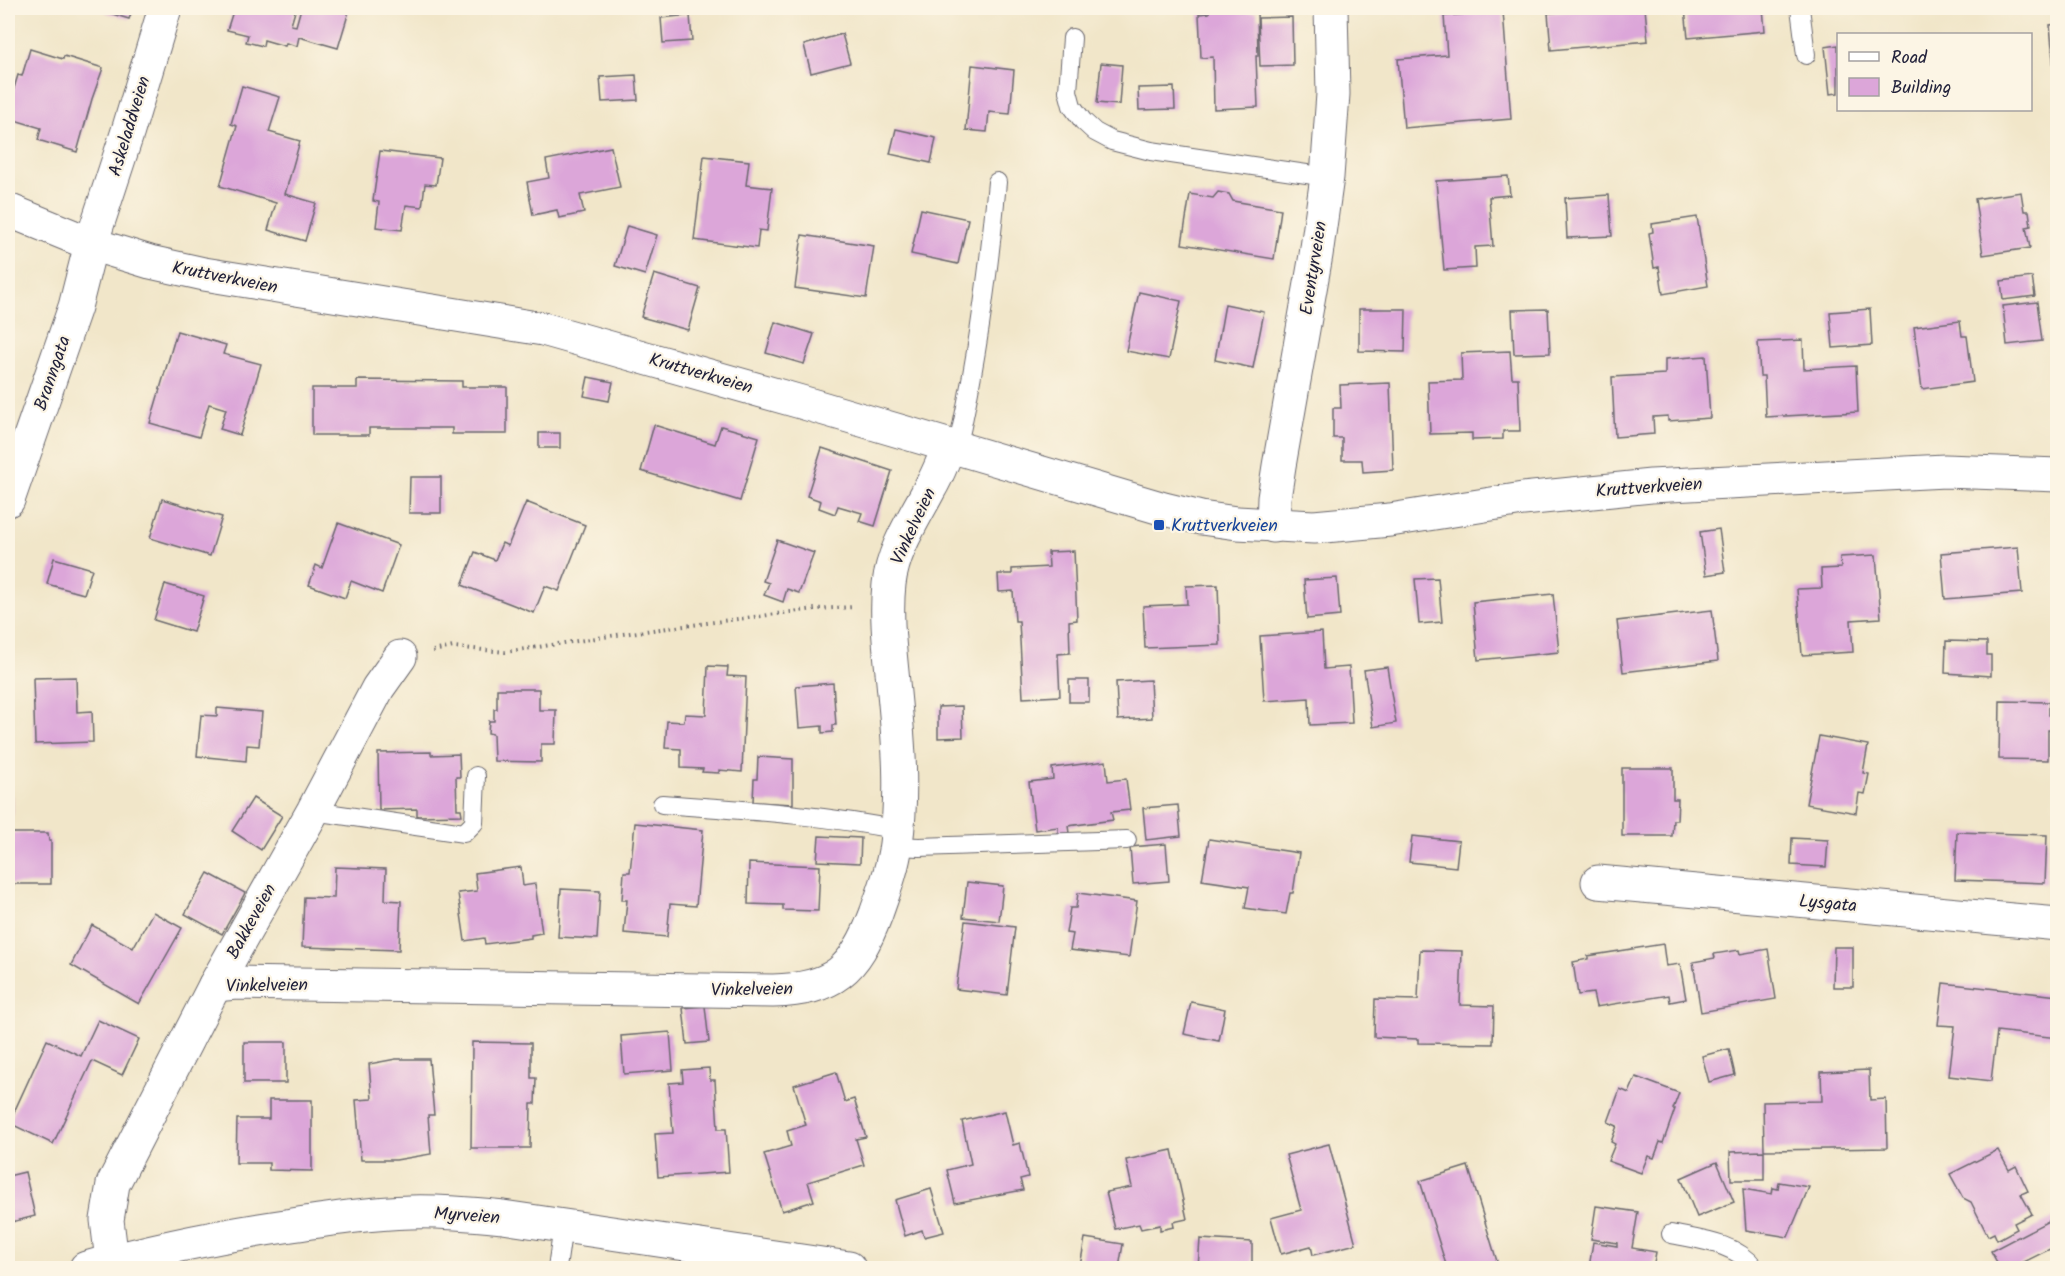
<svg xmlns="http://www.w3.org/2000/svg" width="2065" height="1276" font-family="Kalam,sans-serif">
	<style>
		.building { fill: #dca6d9 }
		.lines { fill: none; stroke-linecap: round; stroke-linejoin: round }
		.service-casing { stroke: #6a676d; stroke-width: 20 }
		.minor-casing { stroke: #6a676d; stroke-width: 35 }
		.tertiary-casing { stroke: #6a676d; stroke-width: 35 }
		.path { stroke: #6a676d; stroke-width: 4; stroke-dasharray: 1.5 4.5; stroke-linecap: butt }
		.service { stroke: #fff; stroke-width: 18 }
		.minor { stroke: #fff; stroke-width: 33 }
		.tertiary { stroke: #fff; stroke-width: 33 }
		.transit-dot { fill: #1a4fb4; stroke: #fcf5e5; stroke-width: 2 }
		.labels { text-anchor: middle; stroke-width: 4.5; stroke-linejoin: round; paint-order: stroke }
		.street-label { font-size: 18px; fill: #22223b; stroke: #fcf5e5 }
		.transit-label { font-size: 18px; fill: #164399; stroke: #fcf5e5; text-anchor: start }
	</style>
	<rect width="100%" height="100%" fill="#fcf5e5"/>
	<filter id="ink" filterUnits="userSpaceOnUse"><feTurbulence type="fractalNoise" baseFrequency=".0167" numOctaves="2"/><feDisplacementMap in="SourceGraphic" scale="12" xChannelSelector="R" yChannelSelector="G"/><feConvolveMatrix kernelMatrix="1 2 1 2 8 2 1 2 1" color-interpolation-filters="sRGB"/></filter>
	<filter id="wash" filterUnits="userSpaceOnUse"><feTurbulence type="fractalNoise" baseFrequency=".008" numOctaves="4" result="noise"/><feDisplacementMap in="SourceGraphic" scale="24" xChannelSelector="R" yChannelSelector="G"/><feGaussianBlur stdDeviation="1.35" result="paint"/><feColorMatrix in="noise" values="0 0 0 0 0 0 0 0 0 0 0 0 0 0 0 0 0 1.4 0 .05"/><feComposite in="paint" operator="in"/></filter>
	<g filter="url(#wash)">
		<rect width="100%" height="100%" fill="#f1e6c9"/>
		<g id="blocks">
			<g class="building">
				<path d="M107 8H133L129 19 106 12Z"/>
				<path d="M234 8H296L291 25 296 26 301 8H350L338 48 299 37 297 46 286 43 285 46 264 40 263 46 246 42 248 35 227 30Z"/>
				<path d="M1019 8H1060L1061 9 1019 11Z"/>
				<path d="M1070 8H1084L1085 14H1070Z"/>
				<path d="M1209 8H1246V12H1257L1258 56H1256L1258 107 1214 109 1213 57 1201 58 1199 14 1209 13Z"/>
				<path d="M1571 8H1645L1648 41 1551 50 1548 13 1572 11Z"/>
				<path d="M1685 8H1763L1765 31 1688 38Z"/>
				<path d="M1503 11 1511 119 1404 128 1398 59 1447 55 1444 16Z"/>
				<path d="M690 15 692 41 663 43 661 18Z"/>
				<path d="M1292 17 1293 65 1260 66 1258 18Z"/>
				<path d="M2058 24V95H2056L2050 25Z"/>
				<path d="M842 34 850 63 811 73 804 45Z"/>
				<path d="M1838 45V93L1830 94 1825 47Z"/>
				<path d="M30 49 63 59 64 56 103 68 92 99 77 152 38 140 41 128 8 118V108L18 75 22 76Z"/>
				<path d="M1101 63 1122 65 1119 105 1097 103Z"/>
				<path d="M972 65 1014 70 1010 114 989 112 987 132 966 130Z"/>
				<path d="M636 75 638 100 602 102 600 77Z"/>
				<path d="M242 86 280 97 269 132 300 141 285 194 316 203 305 241 268 230 276 203 220 186 237 126 231 124Z"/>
				<path d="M1174 87 1175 109 1139 110 1138 88Z"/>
				<path d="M896 129 936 138 931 163 890 154Z"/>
				<path d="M611 147 620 187 580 195 584 213 559 218 557 210 533 215 527 182 549 178 546 160Z"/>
				<path d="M380 151 440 158 436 185 425 184 422 207 406 205 402 230 376 227 379 202 373 201Z"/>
				<path d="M704 156 749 161 746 185 772 188 767 231 759 230 757 248 694 240Z"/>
				<path d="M1508 176 1510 195 1489 197 1493 246 1475 247 1476 268 1444 270 1436 181Z"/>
				<path d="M1218 192 1229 194 1233 201 1281 209 1274 259 1182 244 1190 194 1213 198Z"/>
				<path d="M2021 192 2024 211H2029L2031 226 2026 227 2030 248 1983 255 1975 199Z"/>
				<path d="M1609 195 1612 236 1567 238 1565 198Z"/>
				<path d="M921 209 968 219 958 264 911 254Z"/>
				<path d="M1697 217 1708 286 1663 294 1659 267 1654 268 1649 233 1653 232 1652 224Z"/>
				<path d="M627 226 657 235 645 275 615 266Z"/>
				<path d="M802 235 874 246 866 298 795 288Z"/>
				<path d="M654 274 700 288 688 330 641 317Z"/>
				<path d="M2032 277 2035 296 2003 300 2001 281Z"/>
				<path d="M1139 292 1181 301 1169 359 1126 351Z"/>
				<path d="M2037 302 2042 341 2007 345 2003 306Z"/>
				<path d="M1225 304 1264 312 1253 368 1215 360Z"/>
				<path d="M1359 309H1406L1405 352 1359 351Z"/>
				<path d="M1548 309 1550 353 1514 354 1512 310Z"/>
				<path d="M1870 309 1872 345 1833 348 1830 312Z"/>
				<path d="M1960 321 1962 336H1967L1973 382 1922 389 1914 327Z"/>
				<path d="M775 322 814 334 804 364 766 353Z"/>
				<path d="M177 331 226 345 223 354 261 364 240 435 220 429 226 409 209 404 199 437 150 423Z"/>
				<path d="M1803 340 1804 369 1856 366 1858 412 1766 417 1764 376H1760L1758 342Z"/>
				<path d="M1510 351 1512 378H1518L1520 431H1503V439L1472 440V433L1430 434 1428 381 1462 380 1461 353Z"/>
				<path d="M1706 356 1710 418 1668 421V416L1653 417 1654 434 1615 437 1612 377 1665 374V359Z"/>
				<path d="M588 377 613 382 609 401 584 396Z"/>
				<path d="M357 380 462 381V387H507V434H452V428H369V435H312V388H357Z"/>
				<path d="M1390 383 1393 470 1363 472 1362 460H1342V438H1333V408H1341L1340 385Z"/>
				<path d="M654 425 715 444 721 426 759 437 740 501 641 471Z"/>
				<rect x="539" y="433" width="21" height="15"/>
				<path d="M822 448 892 471 875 526 859 521 862 513 838 506 835 514 819 508 821 501 807 496Z"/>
				<path d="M410 477H441V513H409Z"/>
				<path d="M162 499 222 517 210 556 150 538Z"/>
				<path d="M526 502 585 525 559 591 545 586 534 613 462 585 475 552 495 560 502 543 508 546Z"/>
				<path d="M338 523 399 545 382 593 351 581 345 598 309 585 316 565 322 568Z"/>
				<path d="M1719 529 1725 572 1706 575 1700 532Z"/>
				<path d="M777 540 814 553 799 593 787 589 783 602 764 595 769 583 763 581Z"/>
				<path d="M2018 547 2022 593 1945 599 1941 553Z"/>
				<path d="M1074 551 1077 620 1069 621 1070 653 1058 654 1060 696 1023 698 1019 621H1015L1013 591 999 592 998 574H1012V569L1049 567 1048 552Z"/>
				<path d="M1876 555 1881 618 1851 620 1853 652 1802 655 1797 589 1822 588 1821 569 1841 568 1840 557Z"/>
				<path d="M54 558 92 569 84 594 47 584Z"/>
				<path d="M1337 578 1340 616 1307 619 1304 580Z"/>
				<path d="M1438 578 1442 622 1419 624 1415 579Z"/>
				<path d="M165 584 204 596 193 632 154 620Z"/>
				<path d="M1218 585 1220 645 1145 648 1143 606 1187 604 1186 586Z"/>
				<path d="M1553 594 1559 652 1478 660 1473 602Z"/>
				<path d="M1712 610 1718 661 1623 672 1617 621Z"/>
				<path d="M1322 632 1324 669 1349 667 1352 723 1310 725 1309 698 1264 701 1260 636Z"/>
				<path d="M1946 641 1987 642V655H1991V676L1945 673Z"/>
				<path d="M708 666 728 667 727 676 746 677 742 772 719 770V773L702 772 703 769 681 768V749L665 748 667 721 684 722 685 714 706 715Z"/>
				<path d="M1387 667 1396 723 1373 727 1364 670Z"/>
				<path d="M76 677 77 712 92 711 93 742 35 744 33 678Z"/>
				<rect x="1069" y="680" width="20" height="22"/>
				<path d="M1150 680 1152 718 1118 720 1116 682Z"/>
				<path d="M833 683 836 725H833V732L822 733V726L799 728 796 686Z"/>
				<path d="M497 689H539V710H556L555 744H541V762L494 761 493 734 488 733 489 721H494V709H497Z"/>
				<path d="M2000 701 2049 702V715H2056V730H2048V760L1999 759Z"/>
				<path d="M962 706 963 737 938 738V707Z"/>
				<path d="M217 708 262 712 259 746 247 745 246 761 197 756 201 715 217 716Z"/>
				<path d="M1819 736 1868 745 1863 773 1869 774 1865 794 1859 793 1856 813 1806 804Z"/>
				<path d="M431 752V755L459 754 460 777H456L457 809H461L462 815 417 816V809L379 810 378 753Z"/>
				<path d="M758 757 793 759V804L753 802 754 779H757Z"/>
				<path d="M1106 761 1108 781 1126 779 1130 810 1111 812 1113 820 1068 826 1069 833 1058 834V827L1035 830 1029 782 1053 779 1052 768Z"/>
				<path d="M1622 768H1673V799H1678L1677 820H1673L1672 836H1622Z"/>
				<rect x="8" y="796" width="4" height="20"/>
				<path d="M253 798 282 816 261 850 232 831Z"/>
				<path d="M1178 805 1181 836 1146 840 1143 808Z"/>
				<path d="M635 823 703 830 696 906 670 904 667 937 624 933 627 900H622L624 872H630Z"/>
				<path d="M1957 832 2047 835 2045 883 1955 880Z"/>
				<path d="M9 833H48L49 841H51V884H8V841H9Z"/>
				<path d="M819 836 861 838 860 863 817 861Z"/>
				<path d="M1412 836 1459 841 1456 867 1409 862Z"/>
				<path d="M1792 838 1828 840 1826 867 1791 865Z"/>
				<path d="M1209 839 1299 853 1293 893H1290L1286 914 1245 908 1249 887 1202 880Z"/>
				<path d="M1166 844 1169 881 1133 884 1130 847Z"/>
				<path d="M749 863 820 866 818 911 783 910V905L748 904Z"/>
				<path d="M335 867 386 869 385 900 401 901 399 950 302 947 304 897 334 898Z"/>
				<path d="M521 867 523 886 535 884 542 933 531 935V938L485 944 484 938 465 941 458 893 477 891 475 873Z"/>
				<path d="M208 873 245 893 222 934 185 914Z"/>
				<path d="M967 882 1003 886 999 921 963 917Z"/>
				<path d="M561 889 600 891 597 939 558 937Z"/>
				<path d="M1078 893 1137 901 1129 957 1070 950 1073 934 1066 933 1070 908H1076Z"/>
				<path d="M153 912 182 928 139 1004 71 965 92 925 133 948Z"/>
				<path d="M965 921 1015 927 1007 995 956 989Z"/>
				<path d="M1663 944 1666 966 1680 964 1686 999 1670 1002 1669 995 1596 1007 1593 993 1578 995 1573 962 1588 959V956Z"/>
				<path d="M1834 947H1853V987H1833Z"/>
				<path d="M1768 949 1776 999 1701 1012 1693 962 1715 958 1714 954 1739 950 1740 954Z"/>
				<path d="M1420 950 1462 951 1460 1005 1494 1006 1493 1044 1418 1043V1039L1374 1037 1375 999 1418 1000Z"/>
				<path d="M1943 983 2058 996V1038L1997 1031 1991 1081 1949 1076 1955 1026 1938 1025Z"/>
				<path d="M1191 1002 1225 1009 1219 1041 1184 1034Z"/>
				<path d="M705 1006 709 1042 687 1044 683 1008Z"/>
				<path d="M98 1020 139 1039 122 1075 92 1061 53 1144 9 1123 47 1040 81 1056Z"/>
				<path d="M670 1032 673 1070 624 1074 621 1036Z"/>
				<rect x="244" y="1042" width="42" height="41"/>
				<path d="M472 1042 531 1043V1078H536L535 1104H531L530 1148H471Z"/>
				<path d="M1729 1049 1735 1075 1709 1082 1702 1056Z"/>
				<path d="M396 1059H429L434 1115H428L431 1154 396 1160H361L356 1100 372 1099 369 1064Z"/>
				<path d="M709 1068 710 1080H715L718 1129H726L729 1172 658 1177 655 1134 673 1133 669 1083 683 1082 682 1070Z"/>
				<path d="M1869 1070 1870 1100 1886 1099 1887 1148 1764 1150 1763 1102 1822 1101 1821 1072Z"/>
				<path d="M836 1072 845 1102 854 1099 866 1137 856 1139 864 1165 808 1182 814 1201 782 1211 764 1154 791 1146 787 1131 806 1125 794 1085Z"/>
				<path d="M1636 1077 1679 1093 1673 1109H1675L1663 1143 1660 1142 1654 1158 1648 1156 1641 1173 1608 1161 1615 1144 1611 1142 1617 1126 1608 1122 1620 1089 1629 1093Z"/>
				<path d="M269 1100H312V1171L269 1170V1163H236L237 1119H269Z"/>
				<path d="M1005 1111 1013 1145 1020 1143 1028 1177 1020 1179 1023 1190 955 1203 947 1170 971 1164 962 1121Z"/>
				<path d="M1329 1144 1356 1244 1313 1255 1311 1246 1281 1254 1271 1218 1301 1210 1286 1155Z"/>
				<path d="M1172 1150 1187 1219 1173 1222 1174 1227 1160 1230V1225L1141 1229 1139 1224 1115 1229 1106 1192 1132 1187 1126 1160Z"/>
				<path d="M1998 1150 2009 1170 2016 1166 2028 1191 2021 1194 2032 1214 2014 1223 2017 1229 1997 1240 1994 1233 1988 1236 1971 1202 1963 1198 1950 1174Z"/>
				<path d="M1764 1151V1180H1731L1730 1152Z"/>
				<path d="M1717 1162 1734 1202 1697 1217 1681 1178Z"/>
				<path d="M1468 1166 1499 1268H1447L1420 1181Z"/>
				<path d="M25 1172 35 1216 8 1223V1176Z"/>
				<path d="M1779 1182 1809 1187 1788 1237 1746 1230 1743 1189 1772 1194 1773 1188 1778 1189Z"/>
				<path d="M931 1189 944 1232 924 1237 922 1230 905 1236 895 1200Z"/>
				<path d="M1596 1206 1638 1212 1632 1248 1656 1252 1653 1268H1589L1593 1242 1617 1246V1243L1591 1239Z"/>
				<path d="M2058 1216V1245L2012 1268H2000L1991 1251Z"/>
				<path d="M1085 1238 1123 1244 1119 1268H1095L1080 1266Z"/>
				<path d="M1200 1239 1252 1242V1268H1198Z"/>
			</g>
		</g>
	</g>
	<g filter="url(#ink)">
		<use href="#blocks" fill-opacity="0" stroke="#6a676d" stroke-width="1.5"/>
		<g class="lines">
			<g class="service-casing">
				<g id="service">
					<path d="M1800 8 1806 55"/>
					<path d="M1072 38 1068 91 1072 106 1083 121 1095 132 1112 141 1151 151 1327 177"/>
					<path d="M957 449C977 361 989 272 997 182"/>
					<path d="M662 804C741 810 820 814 898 830"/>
					<path d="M313 811 464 833 474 823 476 776"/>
					<path d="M896 846 919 847 1127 840"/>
					<path d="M1671 1234C1700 1240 1736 1243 1755 1268"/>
					<path d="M557 1268 563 1226"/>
				</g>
			</g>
			<g class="minor-casing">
				<g id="minor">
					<path d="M8 500 75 307 91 244 128 131 165 8"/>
					<path d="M1273 526 1274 498 1279 466 1316 255 1327 177 1333 94 1331 8"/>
					<path d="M1598 882 2058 924"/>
					<path d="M215 985 236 983 773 991C834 989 855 970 876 914 884 891 893 868 896 844 903 793 899 744 894 693 891 657 885 620 889 584 893 549 914 519 930 488 938 475 943 460 949 447"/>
					<path d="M112 1261 107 1220 113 1184 215 985 313 811 378 688 400 657"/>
					<path d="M86 1268C153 1249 223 1235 292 1225 331 1219 371 1213 411 1212 442 1211 472 1214 503 1217L849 1268"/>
				</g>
			</g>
			<g class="tertiary-casing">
				<path id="tertiary" d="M8 210 91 244 150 262 204 274 543 329 801 402 1164 509 1201 518 1237 523 1314 527 1390 520 1523 499 1651 486 1945 471 2058 475"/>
			</g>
			<path class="path" d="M433 651 453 647 505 652 630 633 815 609 854 607"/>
			<use href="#service" class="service"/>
			<use href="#minor" class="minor"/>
			<use href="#tertiary" class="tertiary"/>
		</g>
	</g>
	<rect class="transit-dot" x="1153" y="519" width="12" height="12" rx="3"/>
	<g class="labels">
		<g class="street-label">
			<text transform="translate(129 126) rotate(-73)" y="6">Askeladdveien</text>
			<text transform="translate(1313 268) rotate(-81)" y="6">Eventyrveien</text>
			<text transform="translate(225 277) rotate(11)" y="6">Kruttverkveien</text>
			<text transform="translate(52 373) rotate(-71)" y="6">Branngata</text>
			<text transform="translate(701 373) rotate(16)" y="6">Kruttverkveien</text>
			<text transform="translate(1649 487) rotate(-4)" y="6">Kruttverkveien</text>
			<text transform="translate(913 526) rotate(-65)" y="6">Vinkelveien</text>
			<text transform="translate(1828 903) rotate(5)" y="6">Lysgata</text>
			<text transform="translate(251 921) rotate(-61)" y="6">Bakkeveien</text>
			<text transform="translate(267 985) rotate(-1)" y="6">Vinkelveien</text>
			<text transform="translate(752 989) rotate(-1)" y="6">Vinkelveien</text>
			<text transform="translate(467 1215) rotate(4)" y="6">Myrveien</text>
		</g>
		<g class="transit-label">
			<text x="1171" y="531">Kruttverkveien</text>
		</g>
	</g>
	<rect width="2065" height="1276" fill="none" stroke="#fcf5e5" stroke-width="30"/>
	<rect x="1837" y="33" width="195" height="78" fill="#fcf5e5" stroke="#a5a1a1" stroke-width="1.5"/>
	<rect x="1849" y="52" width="30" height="9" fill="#ffffff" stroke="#a5a1a1" stroke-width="1.5"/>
	<text x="1891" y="63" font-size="18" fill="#22223b">Road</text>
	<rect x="1849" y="78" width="30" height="18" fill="#dca6d9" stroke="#a5a1a1" stroke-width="1.5"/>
	<text x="1891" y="93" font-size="18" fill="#22223b">Building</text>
</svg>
